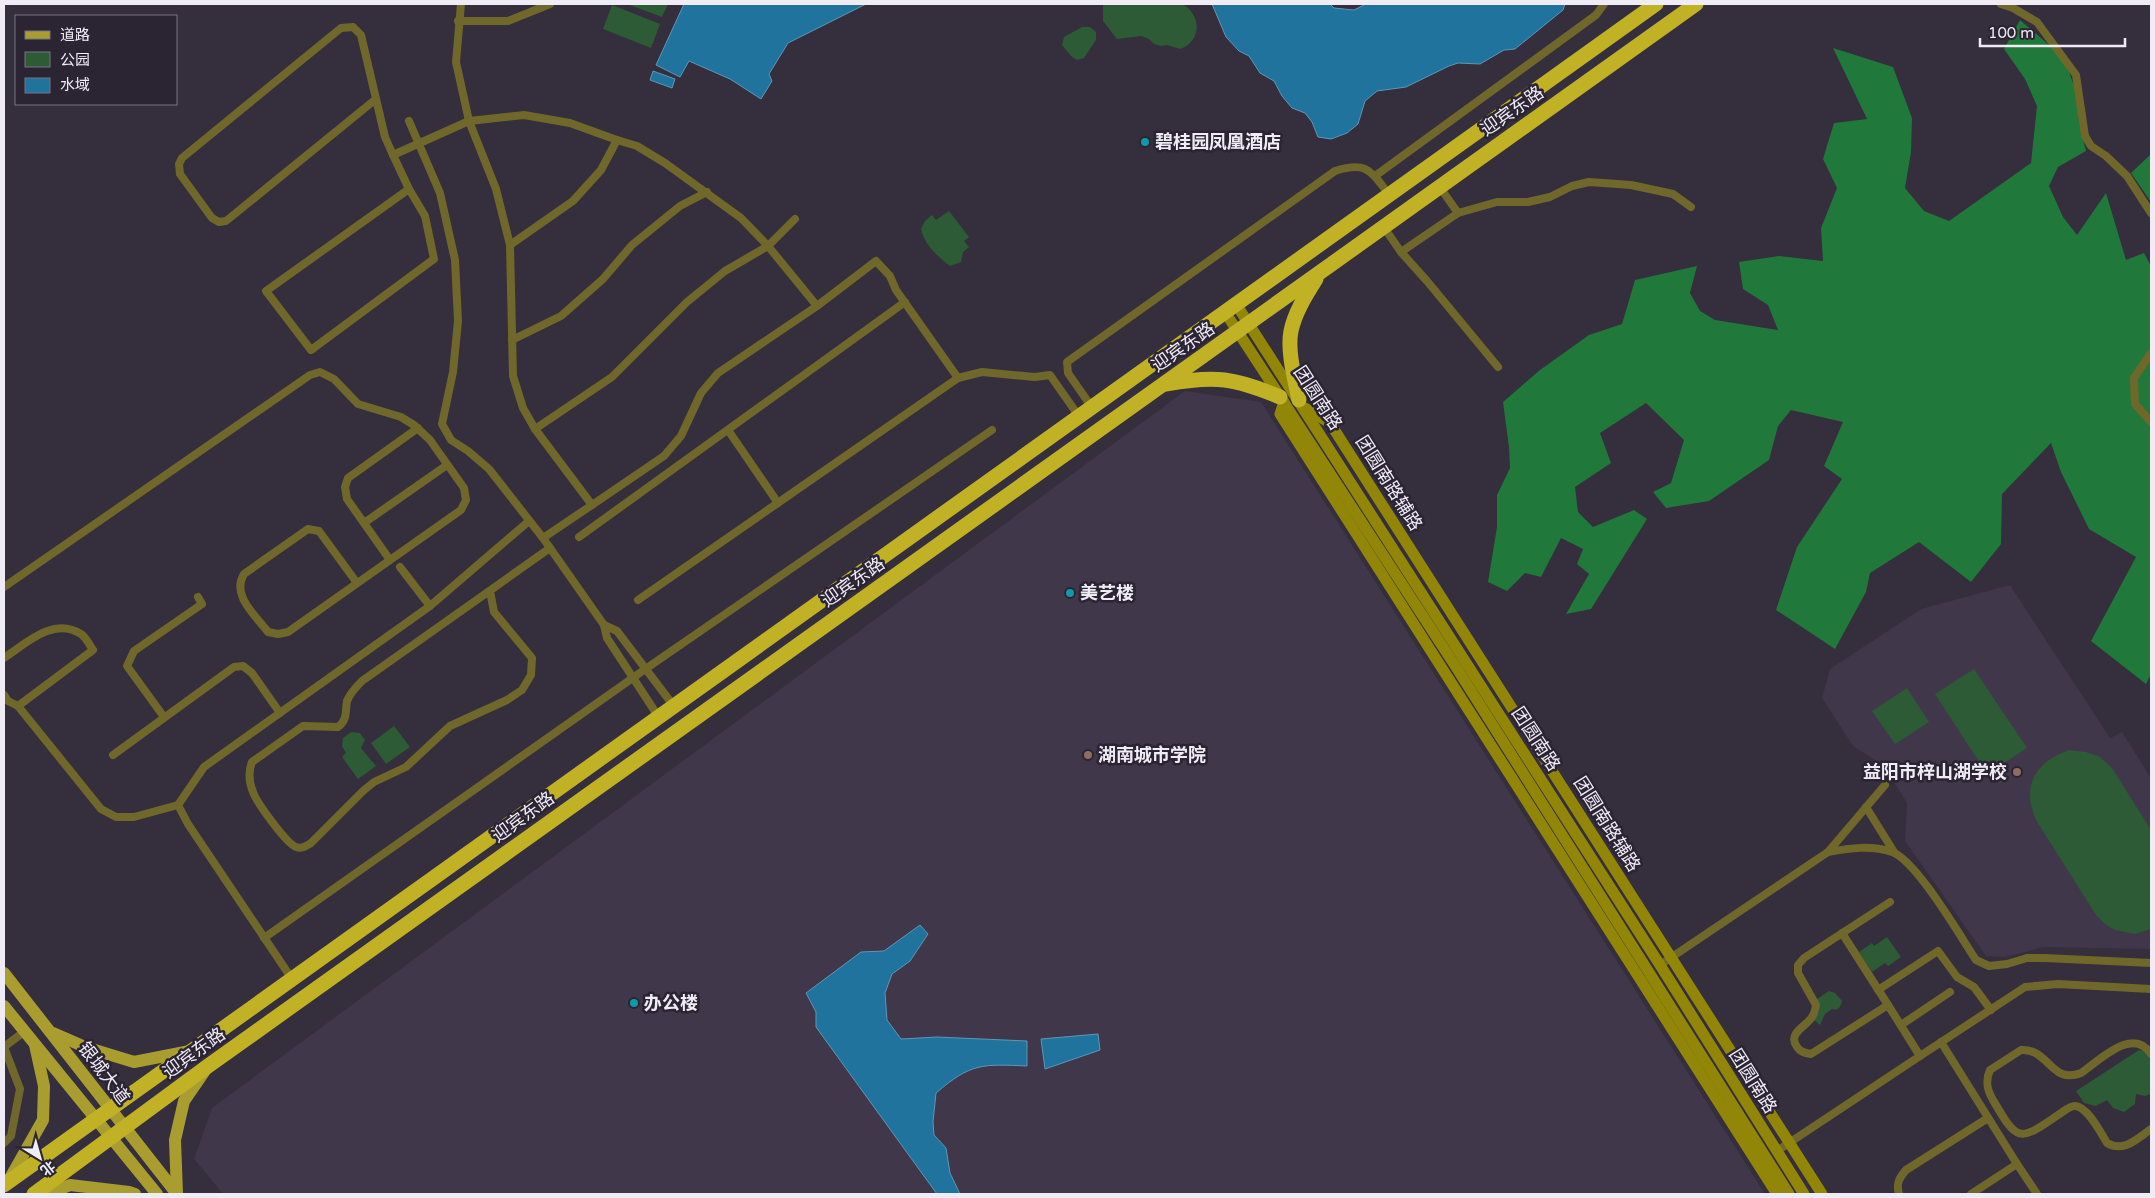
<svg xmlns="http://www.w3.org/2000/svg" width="2155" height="1198" font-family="'Varela Round','Noto Sans SC',sans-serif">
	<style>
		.built { fill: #40374b }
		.green { fill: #2c5b36 }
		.forest { fill: #20783a }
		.water { fill: #1f739d; stroke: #5e97b8 }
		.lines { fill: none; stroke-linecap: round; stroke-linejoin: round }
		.street { stroke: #6f682a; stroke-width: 8 }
		.secondary { stroke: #928609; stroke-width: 11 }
		.primary { stroke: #a99d30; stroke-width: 12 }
		.highway { stroke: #c1b225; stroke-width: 15 }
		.culture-dot { fill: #0f9aa8; stroke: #2a2433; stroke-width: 2 }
		.education-dot { fill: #8d6e63; stroke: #2a2433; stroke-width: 2 }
		.labels { text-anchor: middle; stroke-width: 5; stroke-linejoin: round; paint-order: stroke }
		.street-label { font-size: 18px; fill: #f0ecf6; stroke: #2a2433 }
		.poi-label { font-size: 18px; font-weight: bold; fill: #f0ecf6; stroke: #2a2433; text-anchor: start }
	</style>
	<rect width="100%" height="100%" fill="#342e3d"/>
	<g class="built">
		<path d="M1185 391 1261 402 1765 1194H223L194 1159 212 1108Z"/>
		<path d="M2010 585 2110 738 2122 732 2151 778V949L2043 947 2006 957 1986 956 1905 841 1907 803 1884 766 1853 746 1822 698 1830 669 1921 609Z"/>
	</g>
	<g class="green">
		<path d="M627 4H668L662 17Z"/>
		<path d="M1103 4H1182C1202 14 1202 42 1180 49L1167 45 1161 46 1154 44 1149 39 1141 36 1117 39 1103 21Z"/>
		<path d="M612 5 660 24 651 48 603 29Z"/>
		<path d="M1082 27H1090L1096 32V40L1084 58 1077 60 1071 56 1062 45 1064 37Z"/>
		<path d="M949 211 969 237 964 241 969 247 963 252 961 262 950 266C937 256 924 244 921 229L925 221 932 215 936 220Z"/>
		<path d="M1974 669 2027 748 1987 774 1935 694Z"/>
		<path d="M1907 688 1929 722 1895 744 1872 711Z"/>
		<path d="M394 726 410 747 386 764 371 743Z"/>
		<path d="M351 732 360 733 365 740 361 748 376 766 358 779 342 757 346 753 342 746 343 738Z"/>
		<path d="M2069 750 2086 752 2100 757 2112 768 2151 830V929L2135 934 2115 930 2105 924 2096 915 2036 820C2021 786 2035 762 2069 750Z"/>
		<path d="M1887 937 1901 957 1888 966 1885 963 1872 972 1859 952 1872 943 1874 946Z"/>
		<path d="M1829 991 1835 993 1842 1001 1840 1007 1836 1010 1832 1009 1825 1014 1820 1025 1814 1020 1819 1012 1817 999Z"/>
		<path d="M2139 1050 2145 1051 2151 1061V1094L2145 1096 2136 1094 2135 1104 2124 1112 2113 1108 2107 1100 2096 1106 2084 1103 2076 1091Z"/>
	</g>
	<g class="forest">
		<path d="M2020 20 2064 58 2077 94 2079 123 2086 151 2058 167 2049 186 2063 217 2077 235 2106 193 2126 260 2144 253 2151 266V674L2146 684 2091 641 2136 557 2089 529 2061 472 2051 443 2002 494 2001 544 1971 582 1919 542 1870 573 1866 592 1835 649 1776 610 1797 547 1842 479 1824 466 1843 422 1791 410 1778 426 1769 460 1709 501 1666 508 1653 492 1671 483 1684 440 1646 403 1600 433 1611 463 1575 487 1578 512 1593 527 1634 510 1647 519 1591 609 1566 614 1589 574 1577 564 1583 549 1561 538 1541 577 1525 573 1507 591 1488 582 1497 527V495L1510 468 1509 447 1503 402 1540 370 1589 335 1622 324 1635 280 1697 266 1690 293 1700 311 1715 320 1778 330 1768 305 1743 289 1739 262 1779 256 1823 261 1821 228 1837 188 1823 159 1834 123 1867 119 1833 48 1893 67 1912 118 1911 152 1905 188 1924 211 1949 221 2031 163 2037 106 2025 79 2004 49Z"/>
		<path d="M2151 154V202L2131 173Z"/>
	</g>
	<g class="water">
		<path d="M684 4H866L788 43 769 74 772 81 761 99 730 79 689 61 680 77 656 65Z"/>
		<path d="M1212 4H1330L1334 8 1354 10 1366 4H1565L1563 10 1515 49 1504 50 1480 64 1458 63 1449 66 1406 87 1377 91 1365 101 1358 124 1347 133 1331 139 1318 137 1312 122 1305 113 1292 108 1282 96 1274 81 1260 73 1249 56 1239 51 1226 37Z"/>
		<path d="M653 71 675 79 672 88 650 80Z"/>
		<path d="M920 925 928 934 910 961 892 974 885 993 887 1020 901 1039 937 1037 1027 1041V1066C982 1064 971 1063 936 1093L933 1122 934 1135 946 1148 950 1173 960 1194H937L816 1027V1012L806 993 861 952 884 951Z"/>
		<path d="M1098 1034 1100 1050 1045 1069 1041 1039Z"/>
	</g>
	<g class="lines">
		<g class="street">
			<path d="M461 4 456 62 469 121 496 189 510 245 513 376 523 408 535 429 592 505 664 456 681 436 701 393 718 373 817 306 876 261 890 276 896 290 958 378 982 372 1035 377 1050 375 1078 415"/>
			<path d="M2001 4 2013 8 2037 22 2076 75 2085 136 2091 146 2106 156 2127 176 2151 213"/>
			<path d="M458 21H508L550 4"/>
			<path d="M376 99 226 221 219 222 212 218 180 174 179 164 182 158 341 28 353 27 361 35 385 137 393 155"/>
			<path d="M409 121 440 193 455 260 458 321 453 372 442 424 451 440 468 451 489 469 543 538 604 625"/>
			<path d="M1375 176 1596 15 1604 4"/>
			<path d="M1439 186 1458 213"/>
			<path d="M409 189 266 291 311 350 434 259 425 216 409 189 393 155 469 121 524 115 570 123 617 140"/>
			<path d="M1383 226 1401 252 1427 281 1498 367"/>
			<path d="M510 245 573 201 601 170 617 140 637 146 665 163 741 218 768 246 817 306"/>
			<path d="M1401 252 1458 213 1497 202H1528L1550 197 1572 186 1589 182 1631 185 1673 194 1691 207"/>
			<path d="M512 340 561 316 603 279 632 245 680 206 707 192"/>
			<path d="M2151 353 2134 378 2135 404 2151 422"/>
			<path d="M1091 406 1068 373 1067 362 1335 171C1366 161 1370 170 1388 193"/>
			<path d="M535 429 612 377 687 302 725 271 768 246 795 219"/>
			<path d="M728 430 778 503"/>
			<path d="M364 523 447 465"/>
			<path d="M579 537 905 302"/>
			<path d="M543 538 592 505"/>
			<path d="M390 560 347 499 345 487 348 478 418 428"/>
			<path d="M400 567 430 606"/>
			<path d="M4 587 310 375 320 372 334 379 358 404 401 417 414 425 430 440 464 488 466 500 461 510 288 632 278 634 268 632C255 615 231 595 244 574L308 529 319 531 357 583"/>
			<path d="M490 591 494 612 532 658 531 675 522 690 507 700 450 726 406 767 374 782 363 791 311 843C306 846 302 849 296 847 286 843 257 803 253 792 249 782 248 772 252 762L303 726 338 727C348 719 345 712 347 701 350 693 356 687 362 681L550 548"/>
			<path d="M638 600 958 378"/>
			<path d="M4 658C25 644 54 616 81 634 86 637 90 646 93 650L18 706"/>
			<path d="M4 695 8 701 18 706 101 809 116 817H134L178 805"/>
			<path d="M658 716 607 638 604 625 617 631 673 705"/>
			<path d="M164 717 127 666 134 651 202 604 198 597"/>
			<path d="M113 755 234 667 243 666 252 673 280 713"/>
			<path d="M1866 807 1894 852"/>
			<path d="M1828 852 1885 785"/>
			<path d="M1842 933 1888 1005"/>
			<path d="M264 938 644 670 992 430"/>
			<path d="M1660 965 1828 852C1850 848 1871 845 1892 852 1916 860 1960 936 1976 960L1989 966 2007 964 2027 958H2045L2151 963"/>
			<path d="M292 979 188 824 178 805 204 767 430 606 529 521"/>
			<path d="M1878 990 1938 951 1957 977 1974 987 1991 1010"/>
			<path d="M1901 1025 1950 992"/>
			<path d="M1941 1042 2017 1164 1971 1194"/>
			<path d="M4 1047 25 1031"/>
			<path d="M2151 1054C2133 1026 2100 1060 2081 1073 2051 1085 2049 1048 2021 1050L1990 1070C1985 1081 1987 1090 1993 1100 2017 1141 2018 1143 2058 1115 2063 1112 2069 1106 2075 1106 2087 1106 2101 1133 2107 1143 2124 1153 2138 1138 2151 1129"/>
			<path d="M1920 1056 2025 987 2058 984 2151 989"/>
			<path d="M4 1143 11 1136 20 1089 4 1047"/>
			<path d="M1777 1151 1920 1056 1888 1005 1811 1054C1805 1053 1800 1052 1797 1047 1787 1033 1806 1027 1812 1017 1815 1013 1815 1010 1816 1005L1798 973V965L1804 958 1890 902"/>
			<path d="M2017 1164 2037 1194"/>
			<path d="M1899 1194C1896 1184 1899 1178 1906 1170L1988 1118"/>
		</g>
		<g class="secondary">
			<path d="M1236 304 1660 965 1804 1194"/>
			<path d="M1225 312 1456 667 1789 1194"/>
			<path d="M1284 402 1280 414 1777 1194"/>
			<path d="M1305 408 1330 423 1822 1194"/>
		</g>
		<g class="primary">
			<path d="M4 973 177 1194"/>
			<path d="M4 1006 157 1194"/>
			<path d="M53 1033 85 1047 134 1062 190 1051"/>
			<path d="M9 1180 43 1120 44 1086 35 1045"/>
			<path d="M49 1194 70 1185 129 1192 135 1194"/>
			<path d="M177 1194 175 1140 184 1101 204 1072"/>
		</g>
		<g class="highway">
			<path d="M1167 384C1215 375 1235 378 1280 397"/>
			<path d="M1299 400C1295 380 1287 351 1291 331 1295 312 1306 295 1316 279"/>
			<path d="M4 1185 1656 4"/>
			<path d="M34 1194 208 1066 1696 4"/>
		</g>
	</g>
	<g class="culture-dot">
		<circle cx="1145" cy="142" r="5"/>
		<circle cx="1070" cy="593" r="5"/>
		<circle cx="634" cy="1003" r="5"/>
	</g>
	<g class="education-dot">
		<circle cx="1088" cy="755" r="5"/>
		<circle cx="2017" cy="772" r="5"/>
	</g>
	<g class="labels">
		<g class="street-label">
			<text transform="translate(1512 111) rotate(-35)" y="6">迎宾东路</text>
			<text transform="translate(1183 347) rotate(-35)" y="6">迎宾东路</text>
			<text transform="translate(1318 398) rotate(57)" y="6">团圆南路</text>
			<text transform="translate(1389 483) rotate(58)" y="6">团圆南路辅路</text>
			<text transform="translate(853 582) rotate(-35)" y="6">迎宾东路</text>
			<text transform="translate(1536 739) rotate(57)" y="6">团圆南路</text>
			<text transform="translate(523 817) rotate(-36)" y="6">迎宾东路</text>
			<text transform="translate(1607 824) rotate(58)" y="6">团圆南路辅路</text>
			<text transform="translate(194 1053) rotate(-36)" y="6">迎宾东路</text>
			<text transform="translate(104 1073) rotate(53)" y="6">银城大道</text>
			<text transform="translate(1753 1081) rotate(58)" y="6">团圆南路</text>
		</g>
		<g class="poi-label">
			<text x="1155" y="148">碧桂园凤凰酒店</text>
			<text x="1080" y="599">美艺楼</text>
			<text x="1098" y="761">湖南城市学院</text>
			<text x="2007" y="778" text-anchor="end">益阳市梓山湖学校</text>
			<text x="644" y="1009">办公楼</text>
		</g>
	</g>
	<rect width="2155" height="1198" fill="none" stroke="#f0ecf6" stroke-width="10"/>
	<rect x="15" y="15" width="162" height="90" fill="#2a2433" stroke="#797481"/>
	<rect x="25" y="31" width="25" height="8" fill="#a99d30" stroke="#797481"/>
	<text x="60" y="40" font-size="15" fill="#f0ecf6">道路</text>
	<rect x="25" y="52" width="25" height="15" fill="#2c5b36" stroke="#797481"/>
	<text x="60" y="65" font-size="15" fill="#f0ecf6">公园</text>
	<rect x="25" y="78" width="25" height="15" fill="#1f739d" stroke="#797481"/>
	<text x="60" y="90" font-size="15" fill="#f0ecf6">水域</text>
	<g transform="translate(40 1158) rotate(143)" stroke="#2a2433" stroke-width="4" paint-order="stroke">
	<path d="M0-4L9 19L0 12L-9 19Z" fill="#f0ecf6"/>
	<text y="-8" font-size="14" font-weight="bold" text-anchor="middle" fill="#f0ecf6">北</text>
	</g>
	<path d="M1980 38v8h145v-8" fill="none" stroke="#f0ecf6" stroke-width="2.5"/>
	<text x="1988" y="38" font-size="15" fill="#f0ecf6" stroke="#2a2433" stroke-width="4" paint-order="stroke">100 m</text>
</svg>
